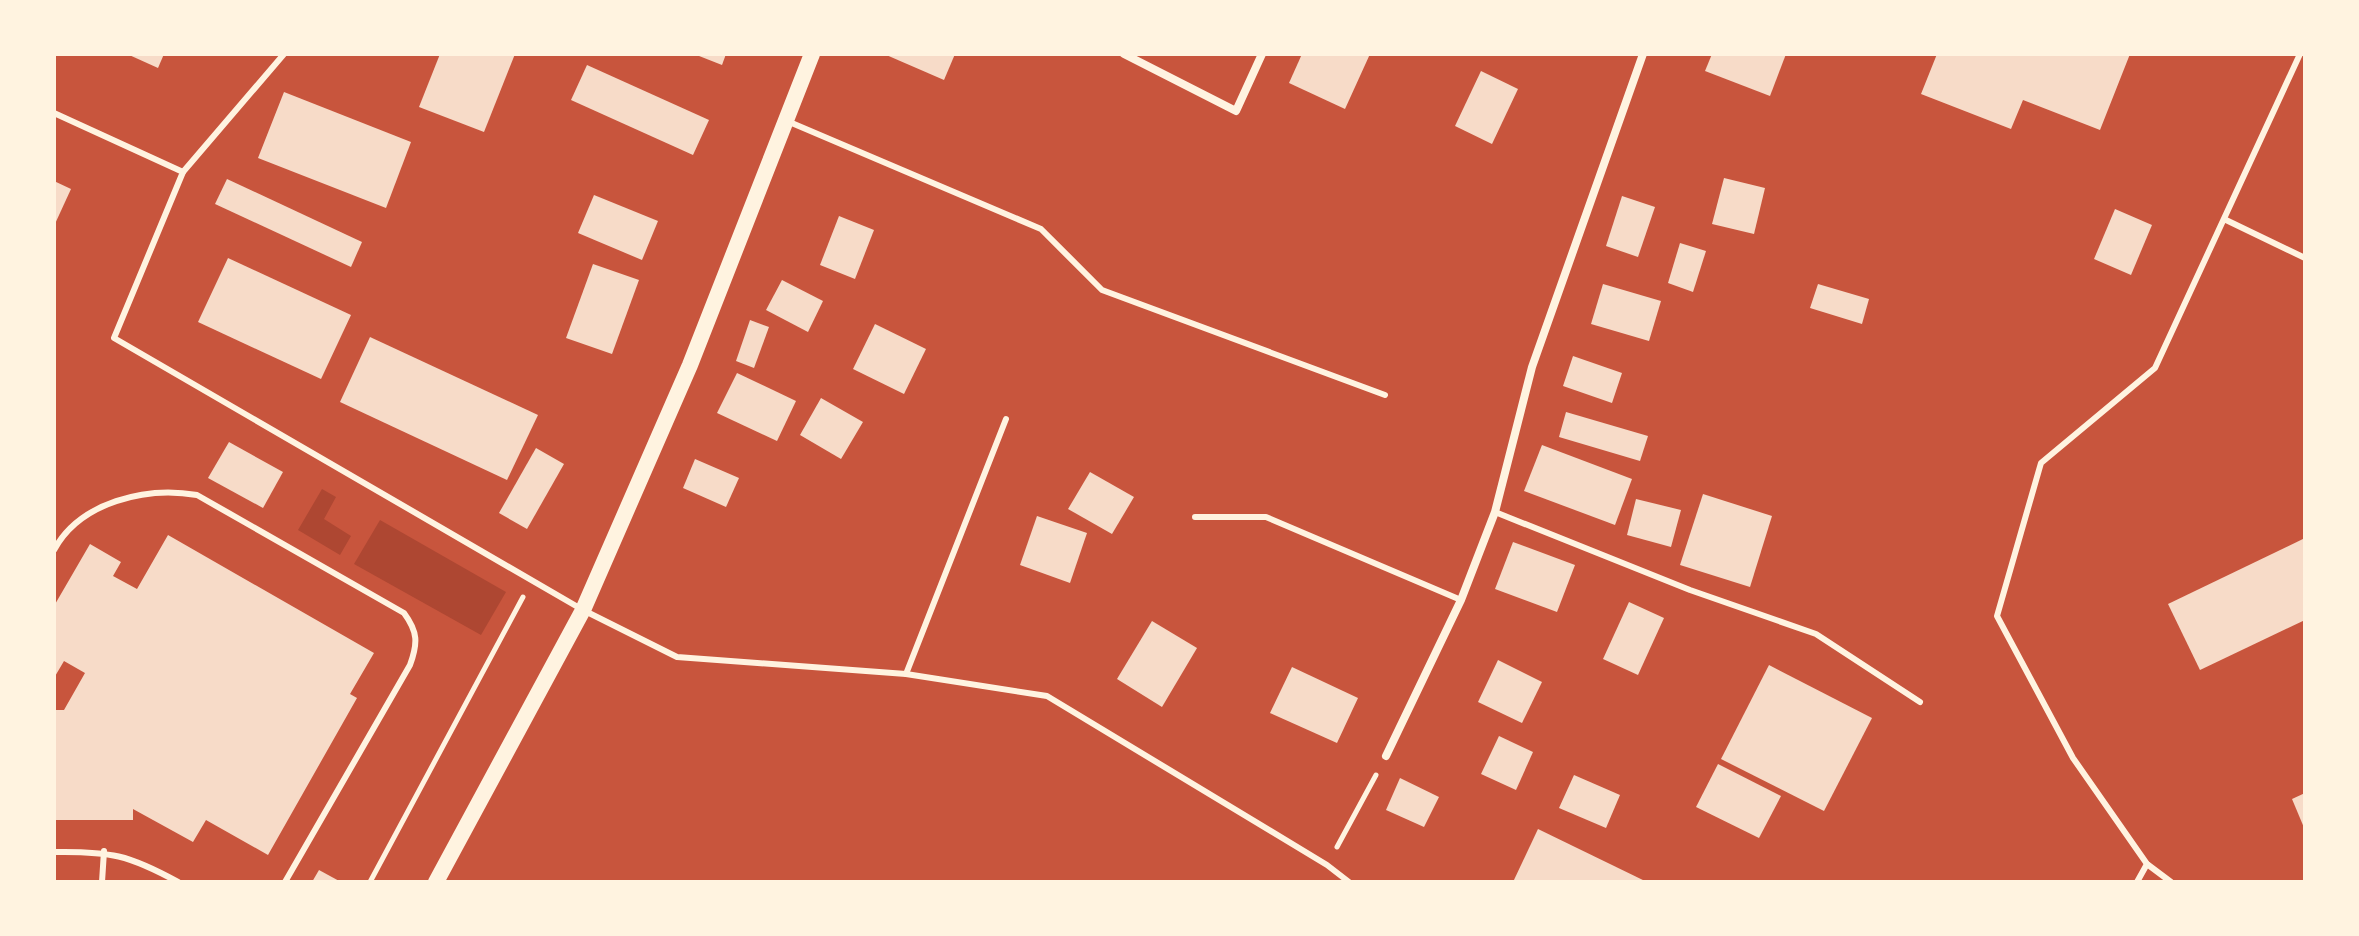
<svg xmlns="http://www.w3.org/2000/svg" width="2359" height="936" font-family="'Alegreya Sans',sans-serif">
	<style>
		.green { fill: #ae4732 }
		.building { fill: #f7dbc8 }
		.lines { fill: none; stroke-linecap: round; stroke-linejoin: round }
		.path { stroke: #fff3e0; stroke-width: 5 }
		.service { stroke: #fff3e0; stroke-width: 6 }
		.minor { stroke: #fff3e0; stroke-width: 8 }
		.secondary { stroke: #fff3e0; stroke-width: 16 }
	</style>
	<rect width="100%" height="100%" fill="#c8553d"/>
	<g class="green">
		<path d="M322 489 336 497 324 519 351 536 340 555 298 530Z"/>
		<path d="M380 520 506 592 481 635 354 564Z"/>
	</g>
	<g class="building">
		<path d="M127 54H164L158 68Z"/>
		<path d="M440 54H515L484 132 419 107Z"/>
		<path d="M694 54H726L722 65Z"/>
		<path d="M884 54H955L944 80Z"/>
		<path d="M1302 54H1370L1345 109 1289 83Z"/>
		<path d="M1712 54H1786L1770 96 1705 71Z"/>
		<path d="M1937 54H2130L2100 130 2023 100 2011 129 1921 94Z"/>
		<path d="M587 65 709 120 693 155 571 100Z"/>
		<path d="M1481 71 1518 89 1492 144 1455 126Z"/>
		<path d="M284 92 411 142 386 208 258 158Z"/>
		<path d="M1724 178 1765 188 1754 234 1712 224Z"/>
		<path d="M227 179 362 242 351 267 215 204Z"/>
		<path d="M54 181 71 189 54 226Z"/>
		<path d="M594 195 658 221 642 260 578 233Z"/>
		<path d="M1622 196 1655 207 1638 257 1606 246Z"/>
		<path d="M2115 209 2152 225 2131 275 2094 259Z"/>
		<path d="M839 216 874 230 855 279 820 265Z"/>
		<path d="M1680 243 1706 251 1693 292 1668 283Z"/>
		<path d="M228 258 351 315 321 379 198 322Z"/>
		<path d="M593 264 639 280 612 354 566 338Z"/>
		<path d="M782 280 823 301 808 332 766 310Z"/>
		<path d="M1603 284 1661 301 1649 341 1591 324Z"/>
		<path d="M1818 284 1869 299 1862 324 1810 308Z"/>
		<path d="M750 320 769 327 754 368 736 361Z"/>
		<path d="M875 324 926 349 904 394 853 369Z"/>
		<path d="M370 337 538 415 507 480 340 402Z"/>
		<path d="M1573 356 1622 373 1612 403 1563 386Z"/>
		<path d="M737 373 796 401 777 441 717 413Z"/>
		<path d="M821 398 863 422 841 459 800 435Z"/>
		<path d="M1566 412 1648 436 1640 461 1559 437Z"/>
		<path d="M229 442 283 472 263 508 208 478Z"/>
		<path d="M1542 445 1632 479 1615 525 1524 491Z"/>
		<path d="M536 448 564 464 527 529 499 513Z"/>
		<path d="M695 459 739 478 726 507 683 488Z"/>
		<path d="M1090 472 1134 497 1112 534 1068 509Z"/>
		<path d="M1703 494 1772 516 1750 587 1680 565Z"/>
		<path d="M1636 499 1681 510 1671 547 1627 535Z"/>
		<path d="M1037 516 1087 533 1070 583 1020 565Z"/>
		<path d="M168 535 374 653 350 694 357 698 268 855 206 820 193 842 133 809V820H54V710H64L85 673 64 661 54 678V606L90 544 121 562 113 576 137 589Z"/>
		<path d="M2305 538V620L2200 670 2168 604Z"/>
		<path d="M1513 542 1575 565 1557 612 1495 589Z"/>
		<path d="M1629 602 1664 618 1638 675 1603 659Z"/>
		<path d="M1152 621 1197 648 1162 707 1117 679Z"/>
		<path d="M1498 660 1542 682 1522 723 1478 702Z"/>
		<path d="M1769 665 1872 718 1824 811 1721 759Z"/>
		<path d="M1292 667 1358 698 1337 743 1270 713Z"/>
		<path d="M1499 736 1533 752 1516 790 1481 774Z"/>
		<path d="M1718 764 1781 796 1759 838 1696 807Z"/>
		<path d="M1574 775 1620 795 1606 828 1559 808Z"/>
		<path d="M1400 778 1439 797 1424 827 1386 810Z"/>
		<path d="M2305 793V830L2292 799Z"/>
		<path d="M1538 829 1647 882H1513Z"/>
		<path d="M319 870 341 882H312Z"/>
	</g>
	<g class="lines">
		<g class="path">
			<path d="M1337 847 1376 775"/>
			<path d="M370 882 523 597"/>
		</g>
		<g class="service">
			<path d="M54 113 183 172 114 338 583 610 677 657 906 674 1047 696 1327 865 1349 882"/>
			<path d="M787 121 1041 229 1102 290 1385 395"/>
			<path d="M183 172 284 54"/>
			<path d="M2226 220 2305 258"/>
			<path d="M1495 512 1690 590 1816 634 1920 702"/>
			<path d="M1195 517H1266L1461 600"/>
			<path d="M54 550C80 502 146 486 197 495L404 613C418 632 418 643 410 665L285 882"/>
			<path d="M906 674 1006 419"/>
			<path d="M54 852C110 851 129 855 178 882"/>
			<path d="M102 882 104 851"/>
			<path d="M2137 882 2147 864"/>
			<path d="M2171 882 2147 864 2073 758 1997 616 2041 463 2155 368 2300 54"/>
		</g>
		<g class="minor">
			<path d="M1124 54 1236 111 1262 54"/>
			<path d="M1386 756 1461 600 1495 512 1532 367 1643 54"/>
		</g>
		<path class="secondary" d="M436 882 583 610 690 365 812 54"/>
	</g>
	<rect width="2359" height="936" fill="none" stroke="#fff3e0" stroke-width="112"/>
</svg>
